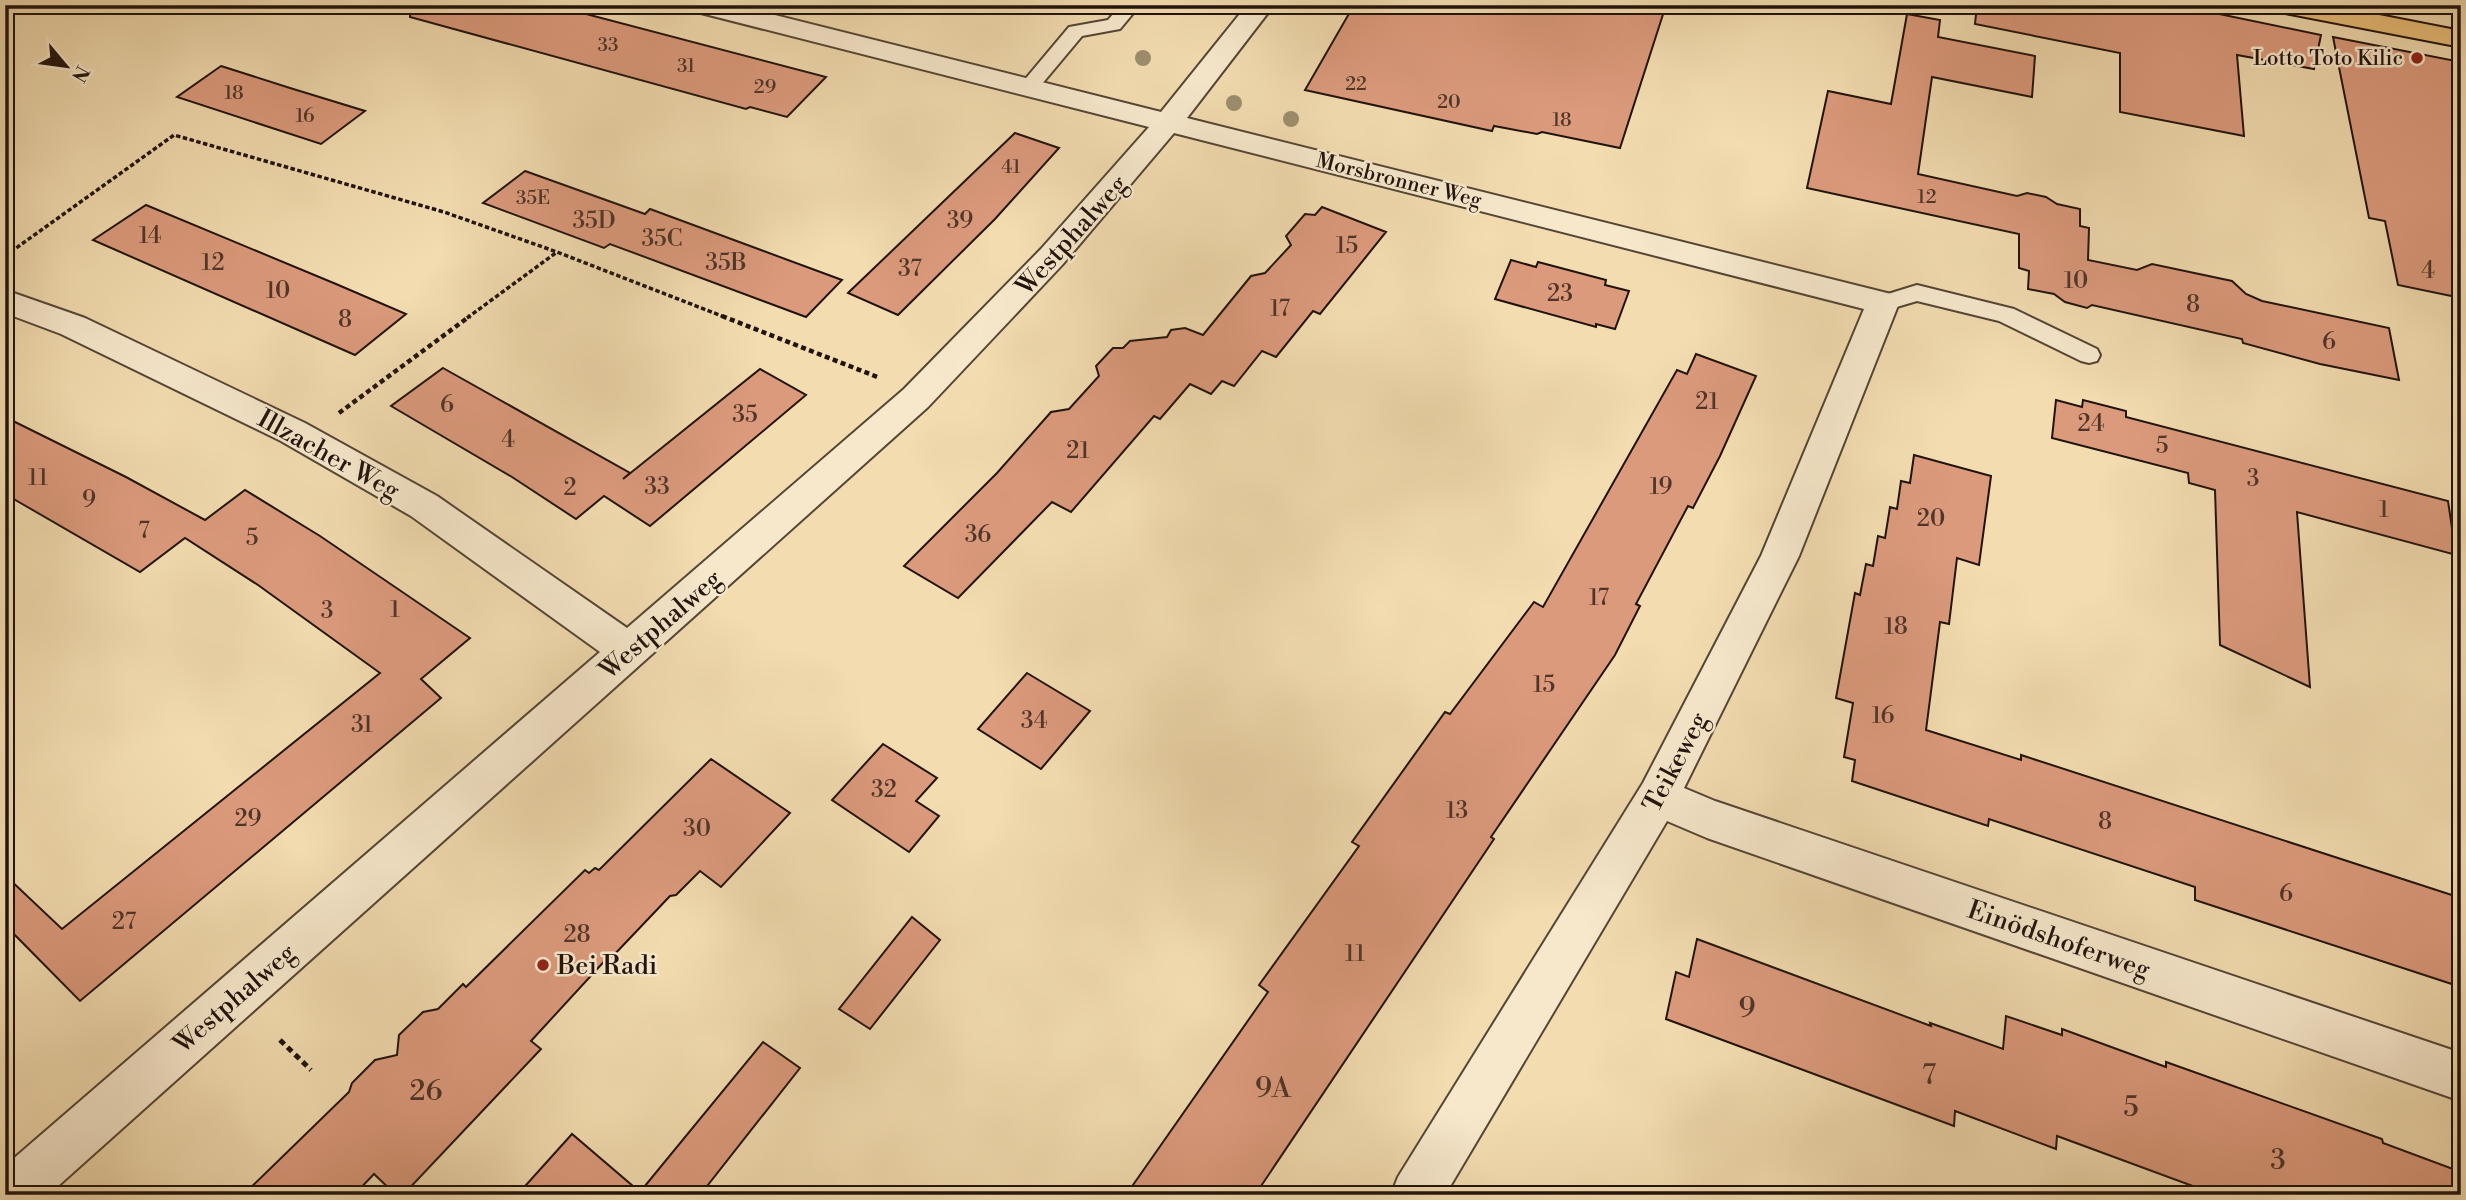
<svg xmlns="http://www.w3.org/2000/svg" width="2466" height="1200" font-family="'Libre Bodoni',serif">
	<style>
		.building { fill: #db9a7c; stroke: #20130d; stroke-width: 2 }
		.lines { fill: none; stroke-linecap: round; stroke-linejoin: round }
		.lane-casing { stroke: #544536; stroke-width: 4 }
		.street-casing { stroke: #544536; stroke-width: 4 }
		.primary-casing { stroke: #20130d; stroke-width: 4 }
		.path-far2 { stroke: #20130d; stroke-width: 3.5; stroke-dasharray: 4.5 2.5; stroke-linecap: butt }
		.path-far1 { stroke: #20130d; stroke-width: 4.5; stroke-dasharray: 5 3.5; stroke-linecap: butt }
		.path { stroke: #20130d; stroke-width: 5; stroke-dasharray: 6 4.5; stroke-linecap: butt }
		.lane { fill: #f7e8cc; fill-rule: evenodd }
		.street { fill: #f7e8cc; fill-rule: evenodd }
		.primary { fill: #e9be78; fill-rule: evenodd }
		.tree { fill: #9d8e6e }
		.poi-dot { fill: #8f2418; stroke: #f7e8cc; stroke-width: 2.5 }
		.labels { text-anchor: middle; stroke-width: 5; stroke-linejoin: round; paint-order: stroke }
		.far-number-label { font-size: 19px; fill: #4f3529 }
		.far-poi-label { font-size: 21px; fill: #20130d; stroke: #f7e8cc; text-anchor: end }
		.far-street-label { font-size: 21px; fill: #20130d; stroke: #f7e8cc }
		.number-label { font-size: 23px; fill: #4f3529 }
		.street-label { font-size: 26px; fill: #20130d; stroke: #f7e8cc }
		.poi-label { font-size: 26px; fill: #20130d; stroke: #f7e8cc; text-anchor: start }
		.near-number-label { font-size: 28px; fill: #4f3529 }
	</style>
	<rect width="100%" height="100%" fill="#f2dcb0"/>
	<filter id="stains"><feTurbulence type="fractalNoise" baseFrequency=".00286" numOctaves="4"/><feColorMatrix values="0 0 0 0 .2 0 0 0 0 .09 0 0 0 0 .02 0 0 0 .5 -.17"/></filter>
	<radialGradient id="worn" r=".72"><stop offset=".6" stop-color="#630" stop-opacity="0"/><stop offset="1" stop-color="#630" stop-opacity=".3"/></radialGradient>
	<g class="building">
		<path d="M411 5H552L826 77 787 117 750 107 746 109 410 17Z"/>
		<path d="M1354 5H1666L1620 148 1542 132 1537 134 1494 126 1492 131 1305 90Z"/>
		<path d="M1977 5H2176L2321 35 2314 69 2237 55 2244 136 2120 112V53L1975 24Z"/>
		<path d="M1907 14 1940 20 1938 37 2035 56 2032 97 1932 77 1918 174 2017 196 2027 193 2046 197 2057 204 2080 209V226L2089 228 2088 260 2137 270 2152 264 2232 281 2246 294 2262 301 2389 328 2399 380 2320 364 2243 343 2242 339 2092 305 2087 308 2065 302 2054 294 2028 289 2029 271 2019 268V234L1807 188 1828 91 1891 104Z"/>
		<path d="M2333 37 2461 62V298L2398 285 2385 221 2369 218Z"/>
		<path d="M221 66 290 88 365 111 321 144 177 97Z"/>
		<path d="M1015 133 1059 148 995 219 898 315 848 293Z"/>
		<path d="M525 171 645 214 650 209 842 280 806 317 610 244 604 248 483 203Z"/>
		<path d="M146 205 336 284 406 314 355 355 93 240Z"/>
		<path d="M1322 207 1386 232 1320 314 1313 311 1276 357 1262 351 1234 386 1222 381 1211 394 1190 384 1160 419 1154 416 1071 512 1052 502 958 598 904 566 997 473 1051 412 1069 409 1099 376 1096 366 1113 348H1123L1130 341 1167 337 1171 330 1185 328 1203 335 1251 276 1265 273 1291 245 1286 236 1305 214 1315 215Z"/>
		<path d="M1511 260 1536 267 1538 262 1606 280 1605 285 1629 291 1615 329 1596 324V327L1495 299Z"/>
		<path d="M1696 354 1756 376 1720 456 1693 508 1688 506 1636 604 1640 606 1615 655 1491 837 1494 839 1255 1195H1126L1268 992 1259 985 1359 846 1352 842 1445 712 1450 714 1534 602 1543 607 1677 370 1687 374Z"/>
		<path d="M443 368 630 473 623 479 760 369 806 395 650 526 604 496 576 519 512 477 391 406Z"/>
		<path d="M2056 400 2082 407 2083 400 2126 411V417L2448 501 2456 555 2297 512 2310 687 2220 645 2215 490 2189 483 2188 473 2052 438Z"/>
		<path d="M5 417 126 477 205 520 245 490 320 536 470 638 421 679 441 698 80 1001 5 925V875L62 929 380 673 258 585 185 538 140 572 5 494Z"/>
		<path d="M1914 455 1991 476 1979 565 1957 558 1949 624 1940 622 1926 730 2021 760V755L2461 898V987L2195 900V887L1989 819 1988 826 1852 781 1855 760 1844 757 1853 703 1836 698 1855 593 1860 595 1866 564 1873 566 1878 536 1885 538 1890 507 1897 509 1901 481 1910 483Z"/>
		<path d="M1027 673 1090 711 1041 769 978 729Z"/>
		<path d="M883 744 937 778 916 801 939 816 909 852 832 800Z"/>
		<path d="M711 759 790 813 721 887 700 871 676 895 670 896 612 957 610 955 531 1041 541 1049 403 1195H396L374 1174 354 1195H243L349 1092 352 1083 375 1060 397 1055 399 1035 423 1012 438 1009 463 984 466 987 585 870 589 873 595 868 599 870Z"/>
		<path d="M912 917 940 940 870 1029 839 1009Z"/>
		<path d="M1697 939 1931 1026 1930 1023 2003 1049 2006 1016 2062 1035V1029L2166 1067V1062L2382 1139 2383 1143 2461 1172V1195H2217L2057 1136 2056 1149 1955 1111 1954 1126 1666 1019 1676 972 1689 977Z"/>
		<path d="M763 1042 800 1068 700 1195H517L572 1134 640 1192Z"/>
	</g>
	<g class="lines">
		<g class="lane-casing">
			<g id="lane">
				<path d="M1121 5H1140L1120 29 1082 36 1036 91H1022L1019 87 1022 83 1069 27 1108 20Z"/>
				<path d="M1917 285 2014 309 2097 349 2100 355 2097 361 2089 363 2081 361 1999 321 1917 301 1883 311 1875 308 1872 303 1875 298Z"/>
			</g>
		</g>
		<g class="street-casing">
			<path id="street" d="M689 5H735L1161 112 1247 5H1274L1187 118 1895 295 1899 303 1799 556 1684 788 1715 801 2461 1053V1101L1707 838 1667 821 1445 1195H1391L1398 1177 1643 783 1761 556 1864 309 1174 133 1063 264 928 407 48 1195H5V1166L600 652 411 516 281 441 61 334 5 313V290L85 318 305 423 437 496 627 628 904 389 1041 249 1149 127 693 11Z"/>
		</g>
		<g class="primary-casing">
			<path id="primary" d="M2272 5H2328L2461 31V47L2285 13 2276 11Z"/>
		</g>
		<g class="path-far2">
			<path d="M5 256 174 135 444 212 557 252 727 318"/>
			<path d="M467 318 557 252"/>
		</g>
		<g class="path-far1">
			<path d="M722 316 880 378"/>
			<path d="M339 413 470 316"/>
		</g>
		<path class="path" d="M280 1040 311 1070"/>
		<use href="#lane" class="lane"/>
		<use href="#street" class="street"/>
		<use href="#primary" class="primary"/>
	</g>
	<g class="tree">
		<circle cx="1143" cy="58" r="8"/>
		<circle cx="1234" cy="103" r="8"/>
		<circle cx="1291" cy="119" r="8"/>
	</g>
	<g class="poi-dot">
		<circle cx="2417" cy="58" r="7"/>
		<circle cx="543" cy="965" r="7"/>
	</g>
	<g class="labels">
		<g class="far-number-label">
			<text x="608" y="51">33</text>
			<text x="686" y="72">31</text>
			<text x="1356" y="90">22</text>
			<text x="765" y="93">29</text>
			<text x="234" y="99">18</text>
			<text x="1449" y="108">20</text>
			<text x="305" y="122">16</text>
			<text x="1562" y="126">18</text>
			<text x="1011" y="173">41</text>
			<text x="1927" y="203">12</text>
			<text x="533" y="204">35E</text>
		</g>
		<g class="far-poi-label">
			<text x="2403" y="65">Lotto Toto Kilic</text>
		</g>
		<g class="far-street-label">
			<text transform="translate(1399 180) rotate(14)" y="7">Morsbronner Weg</text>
		</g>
		<g class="number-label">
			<text x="594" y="228">35D</text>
			<text x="960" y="228">39</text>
			<text x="150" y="243">14</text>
			<text x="662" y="246">35C</text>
			<text x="1347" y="253">15</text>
			<text x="213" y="270">12</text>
			<text x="726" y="270">35B</text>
			<text x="910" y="276">37</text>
			<text x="2428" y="278">4</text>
			<text x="2076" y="288">10</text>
			<text x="278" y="298">10</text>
			<text x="1560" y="301">23</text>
			<text x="2193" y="312">8</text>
			<text x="1280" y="316">17</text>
			<text x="345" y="327">8</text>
			<text x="2329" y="349">6</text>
			<text x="1707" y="409">21</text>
			<text x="447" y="412">6</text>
			<text x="745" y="422">35</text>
			<text x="2091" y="431">24</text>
			<text x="508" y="447">4</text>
			<text x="2162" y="453">5</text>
			<text x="1078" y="458">21</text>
			<text x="38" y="485">11</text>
			<text x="2253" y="486">3</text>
			<text x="657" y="494">33</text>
			<text x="1661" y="494">19</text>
			<text x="570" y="495">2</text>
			<text x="89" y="507">9</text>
			<text x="2384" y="517">1</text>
			<text x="1931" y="526">20</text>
			<text x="144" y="538">7</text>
			<text x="978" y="542">36</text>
			<text x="252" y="545">5</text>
			<text x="1599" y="605">17</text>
			<text x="395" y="617">1</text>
			<text x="327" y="618">3</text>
			<text x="1896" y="634">18</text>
			<text x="1544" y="692">15</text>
			<text x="1883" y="723">16</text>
			<text x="1034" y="728">34</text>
			<text x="362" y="732">31</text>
			<text x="884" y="797">32</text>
			<text x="1457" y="818">13</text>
			<text x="248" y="826">29</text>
			<text x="2105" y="829">8</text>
			<text x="697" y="836">30</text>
			<text x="2286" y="901">6</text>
			<text x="124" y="929">27</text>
			<text x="577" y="942">28</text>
			<text x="1355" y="961">11</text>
		</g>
		<g class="street-label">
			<text transform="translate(1071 235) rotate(-48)" y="9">Westphalweg</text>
			<text transform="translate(329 454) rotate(29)" y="9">Illzacher Weg</text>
			<text transform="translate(660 624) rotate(-41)" y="9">Westphalweg</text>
			<text transform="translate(1675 762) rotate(-62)" y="9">Teikeweg</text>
			<text transform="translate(2059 939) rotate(19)" y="9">Einödshoferweg</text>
			<text transform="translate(234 998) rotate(-41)" y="9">Westphalweg</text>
		</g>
		<g class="poi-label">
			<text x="557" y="974">Bei Radi</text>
		</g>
		<g class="near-number-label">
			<text x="1747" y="1017">9</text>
			<text x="1929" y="1084">7</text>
			<text x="1273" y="1097">9A</text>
			<text x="426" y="1100">26</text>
			<text x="2131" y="1116">5</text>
			<text x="2278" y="1169">3</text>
		</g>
	</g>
	<rect width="2466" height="1200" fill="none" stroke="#f2dcb0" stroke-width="28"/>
	<rect x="7" y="7" width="2452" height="1186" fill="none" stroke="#20130d" stroke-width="3.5"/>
	<rect x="14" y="14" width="2438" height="1172" fill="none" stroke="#20130d" stroke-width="2"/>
	<g transform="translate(66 66) rotate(119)" stroke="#f7e8cc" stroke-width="5" paint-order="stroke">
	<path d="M0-5L12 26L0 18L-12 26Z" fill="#20130d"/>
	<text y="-10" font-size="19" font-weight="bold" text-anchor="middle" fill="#20130d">N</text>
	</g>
	<rect width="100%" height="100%" filter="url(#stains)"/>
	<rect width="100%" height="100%" fill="url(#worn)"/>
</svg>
